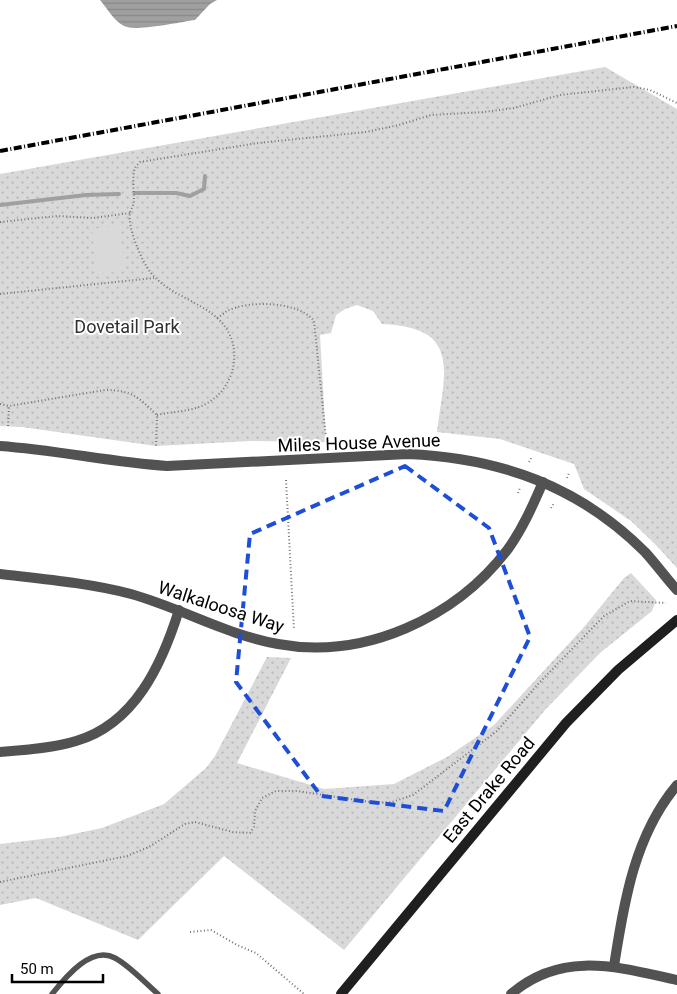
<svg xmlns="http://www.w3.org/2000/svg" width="677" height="994" font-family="Roboto,sans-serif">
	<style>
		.park { fill: url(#park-dots) }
		.pitch { fill: #d9d9d9 }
		.water { fill: url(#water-rules) }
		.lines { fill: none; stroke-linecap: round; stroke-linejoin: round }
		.stream { stroke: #a0a0a0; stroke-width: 4 }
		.path { stroke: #747474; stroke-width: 2; stroke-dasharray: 1 2.5; stroke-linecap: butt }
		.lane { stroke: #525252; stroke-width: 5.5 }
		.street { stroke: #525252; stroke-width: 10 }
		.secondary { stroke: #1f1f1f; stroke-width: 10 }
		.rail { stroke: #000; stroke-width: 4; stroke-dasharray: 8 2.5 1 2.5; stroke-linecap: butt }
		.marked { fill: none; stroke: #1d4ed8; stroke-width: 4; stroke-dasharray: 10 6; stroke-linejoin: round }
		.labels { text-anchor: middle; stroke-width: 4; stroke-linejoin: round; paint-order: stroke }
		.park-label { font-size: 18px; fill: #303030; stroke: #fff }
		.street-label { font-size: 18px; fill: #000; stroke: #fff }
	</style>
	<defs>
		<pattern id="park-dots" width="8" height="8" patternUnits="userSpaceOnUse" patternTransform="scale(1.25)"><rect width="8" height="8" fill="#d9d9d9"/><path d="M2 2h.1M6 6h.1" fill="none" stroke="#b8b8b8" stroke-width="1.8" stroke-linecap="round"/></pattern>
		<pattern id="water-rules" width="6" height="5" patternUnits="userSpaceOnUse" patternTransform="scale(1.25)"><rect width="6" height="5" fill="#a0a0a0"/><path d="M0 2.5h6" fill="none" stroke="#888"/></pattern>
	</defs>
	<rect width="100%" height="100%" fill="#fff"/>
	<g class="park">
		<path d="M605 67 677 109V568L656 545 631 521 584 489 574 464 500 439 437 432C444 373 463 327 382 324L373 311 357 305 345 309 336 315 331 333 320 335 326 442 251 441 156 446 22 427 0 426V174Z"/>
		<path d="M631 573 656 600 652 611 600 653 545 710 344 950 224 856 138 940 36 898 0 905V844L59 837 102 828 164 804 206 768 215 756 267 657 291 658 237 763 324 789 394 784 447 757 494 725 584 627 624 578Z"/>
	</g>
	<path class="pitch" d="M120 225 125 271 96 274 92 229Z"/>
	<path class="water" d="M100 0H217L210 4 195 20C179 22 137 32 124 26 114 21 107 8 100 0Z"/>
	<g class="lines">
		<g class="stream">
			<path d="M135 193H176L190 196 204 189 205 176"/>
			<path d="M0 205 86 195 119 194"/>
		</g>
		<g class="path">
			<path d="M0 222 57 216 93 218 130 213"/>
			<path d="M0 294 154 278"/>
			<path d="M217 318C221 316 224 313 227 311 248 300 299 301 314 321L326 438"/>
			<path d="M0 404 9 406 105 390C132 390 138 397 157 415L156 446"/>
			<path d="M157 415C174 411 194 412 209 402 238 384 244 341 217 318 197 300 168 294 151 273 142 262 127 227 130 213 131 209 133 207 134 202 134 194 132 175 135 168 136 166 138 164 140 162L258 143 366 132 399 125 431 115 484 112 514 108 560 95 634 87 650 90 677 103"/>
			<path d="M8 426 9 406"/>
			<path d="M529 462 532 457"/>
			<path d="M567 478 569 473"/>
			<path d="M286 480 294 630"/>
			<path d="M518 493 520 488"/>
			<path d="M551 508 554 503"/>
			<path d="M0 882 127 856 149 847 185 824 195 822 233 832 250 833 254 827 255 811 262 798 276 791H297L376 803 392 802 413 795 497 731 539 683 604 616 630 601 666 603"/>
			<path d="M190 932 211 930 237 945 256 953 304 994"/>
		</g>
		<path class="lane" d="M52 994C65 978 91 945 115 958 130 966 145 983 158 994"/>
		<g class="street">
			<path d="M0 446C56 450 111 462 167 466L408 454C500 458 579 486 645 552 656 564 666 578 677 590"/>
			<path d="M0 574C43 579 89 583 131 594 181 608 227 635 278 644 364 660 456 618 508 549 523 528 533 505 543 482"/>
			<path d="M0 752C24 750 54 748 76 741 135 724 162 664 179 610"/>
			<path d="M614 966C624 903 634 836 677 785"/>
			<path d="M511 994C562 950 618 967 677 980"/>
		</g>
		<path class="secondary" d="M341 994 566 723 618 670 677 620"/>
		<path class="rail" d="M0 151 677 26"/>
	</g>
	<path class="marked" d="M405 466 489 528 530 637 444 811 321 796 236 682 250 534Z"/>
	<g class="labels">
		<g class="park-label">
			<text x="127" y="333">Dovetail Park</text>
		</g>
		<g class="street-label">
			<text transform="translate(359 443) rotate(-2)" y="6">Miles House Avenue</text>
			<text transform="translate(221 607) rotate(18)" y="6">Walkaloosa Way</text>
			<text transform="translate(489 790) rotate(-50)" y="6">East Drake Road</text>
		</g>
	</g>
	<path d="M12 974v8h91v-8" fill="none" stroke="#000000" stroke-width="2.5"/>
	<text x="20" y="974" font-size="15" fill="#000000" stroke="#ffffff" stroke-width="4" paint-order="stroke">50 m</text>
</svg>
